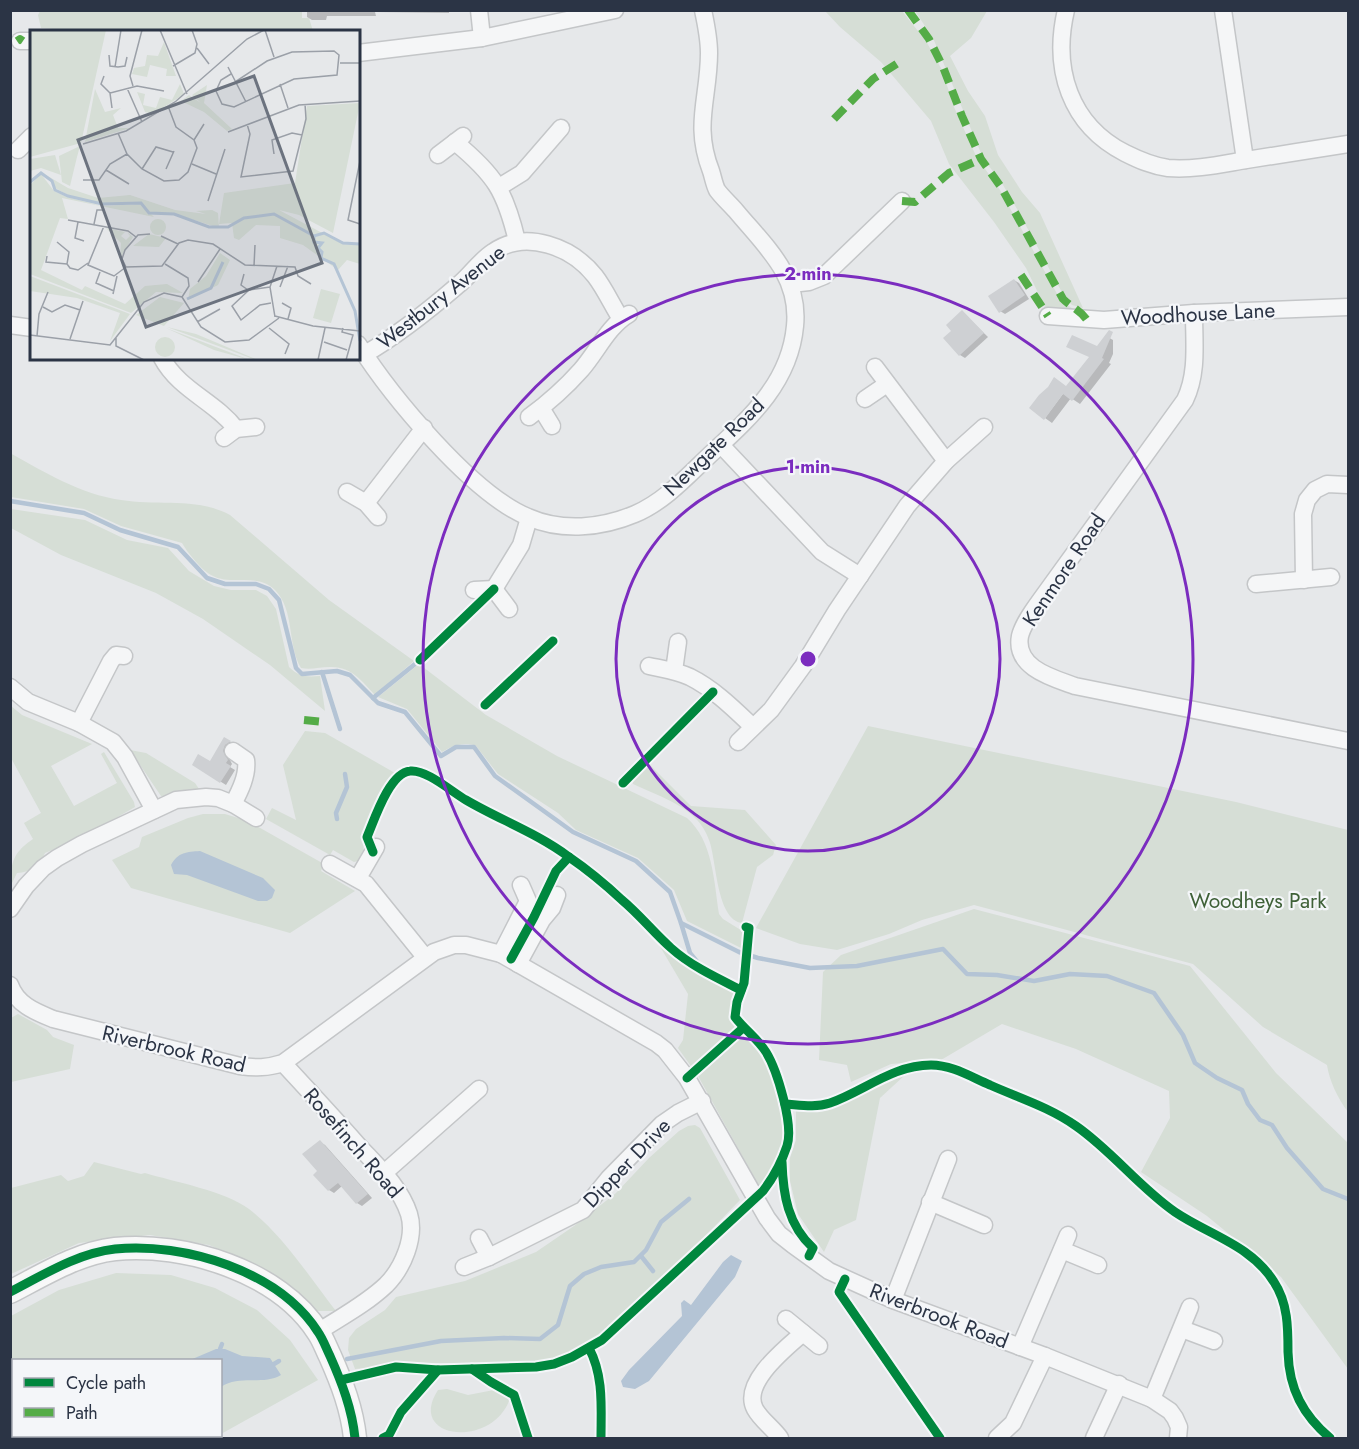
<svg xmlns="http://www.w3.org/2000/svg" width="1359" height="1449" font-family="Jost,sans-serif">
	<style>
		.green { fill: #d6ded6 }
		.water { fill: #b4c4d5 }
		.shadow { fill: #0003 }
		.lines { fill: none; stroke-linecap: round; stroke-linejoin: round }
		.stream { stroke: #b4c4d5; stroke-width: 4.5 }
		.building { fill: #ced0d3 }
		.street-casing { stroke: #c4c6c8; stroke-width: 19 }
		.secondary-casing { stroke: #c4c6c8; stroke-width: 25 }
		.street { stroke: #f5f6f7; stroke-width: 16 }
		.secondary { stroke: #f8f8f8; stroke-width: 22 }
		.quiet { stroke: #54ac47; stroke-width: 8; stroke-dasharray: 15 8; stroke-linecap: butt }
		.cycleway-casing { stroke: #f4f6f9; stroke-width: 13 }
		.cycleway { stroke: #00873e; stroke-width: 9 }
		.ring { fill: none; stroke: #7b2cbf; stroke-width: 3 }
		.labels { text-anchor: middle; stroke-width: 4.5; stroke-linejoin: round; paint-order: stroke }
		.street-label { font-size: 21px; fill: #2b3445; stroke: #f4f6f9 }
		.park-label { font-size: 21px; fill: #3f6138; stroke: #f4f6f9 }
		.inset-river { fill: none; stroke: #b4c4d5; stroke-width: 3 }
		.inset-road { fill: none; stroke: #9ba0a8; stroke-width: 1.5 }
		.view { fill: #6c737f; fill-opacity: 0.15; stroke: #6c737f; stroke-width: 3 }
		.inset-edge { fill: none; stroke: #2b3445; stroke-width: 3 }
		.centre { fill: #7b2cbf; stroke: #f4f6f9; stroke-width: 3 }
		.ring-label { font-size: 18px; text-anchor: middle; font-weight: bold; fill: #7b2cbf; stroke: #f4f6f9; stroke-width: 4.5; stroke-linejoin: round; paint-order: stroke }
	</style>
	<rect width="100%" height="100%" fill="#e6e8ea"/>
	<g class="green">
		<path d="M40 11H302V18H309L313 31H79L41 28 38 15Z"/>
		<path d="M825 11H902L926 41 942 70 954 107 976 156 1000 190 1061 301 1078 312 1045 307 1026 268 994 222 949 164 931 121 881 62 840 27Z"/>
		<path d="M915 11H987L971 38 950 56 968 91 985 116 998 155 1022 192 1040 213 1083 308 1072 305 1065 298 1017 209 1003 185 983 158 933 38Z"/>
		<path d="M10 453C46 473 80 494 121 500 157 506 197 497 230 515L329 600 414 661 375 695C362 681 351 666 330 667 320 667 311 670 301 668 287 645 295 610 275 590 257 572 233 586 213 576 203 572 187 552 182 543L121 526 84 509 11 497Z"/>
		<path d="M11 509 85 520 127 540 168 548 189 571 214 586 231 590H256L267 596 276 609 289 667C299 677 307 677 320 676L325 711 270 665 203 619 156 593 61 555 11 528Z"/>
		<path d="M419 664 486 715 557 756 687 818C713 841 714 881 719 914L723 919 744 932 743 949 687 921 674 890 638 858 576 830 558 813 498 774 476 746C464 741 452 746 442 752L407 709 378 697Z"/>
		<path d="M11 706 22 715 92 744 51 766 74 806 117 783 101 754 104 752 134 802 135 807 81 838 45 853C40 866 31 872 17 873L11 885C10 862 14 852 33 839L24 823 41 813 11 758Z"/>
		<path d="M868 726 1236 802 1348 830V1112C1338 1099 1329 1080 1327 1065L1263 1027 1193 964 974 905 922 920 889 934 837 950 800 944 756 928Z"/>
		<path d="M305 731 325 733 395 773 367 825 363 851 358 861 354 862 333 850 330 855 266 819 272 808 296 820 283 765Z"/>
		<path d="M130 750 146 753 195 783 199 789 167 796H161Z"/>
		<path d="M650 765 691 806 745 810 776 845 773 855 757 867 742 923C716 919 717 861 709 840 698 807 662 798 633 784L632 781Z"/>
		<path d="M203 814H225L248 821 324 864 321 871 355 891 290 933 131 888 112 860 139 847 142 837 188 818Z"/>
		<path d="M974 909 1190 966 1276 1073 1348 1143V1369L1281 1277 1207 1216 1141 1172 1170 1118 1169 1091 1076 1049 1002 1024 941 1060 891 1064 851 1082 847 1065 819 1060 823 972 841 955Z"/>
		<path d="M655 938 684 964 738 993C734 1006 732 1017 738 1030L693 1069 678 1048 683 1040 688 994Z"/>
		<path d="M18 1014 47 1030 53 1037 74 1045 70 1069 11 1082V1018Z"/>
		<path d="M743 1035C753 1043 763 1050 769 1062 776 1076 787 1131 783 1145 778 1161 770 1174 759 1186L698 1076Z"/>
		<path d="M905 1075 880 1098 856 1220 834 1230 824 1252 798 1214 790 1181V1158L796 1140V1110C813 1110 828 1109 844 1103 865 1095 882 1079 905 1075Z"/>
		<path d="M695 1125 700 1128 740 1200 661 1282 598 1339 584 1349 564 1358 547 1364 518 1365 421 1363 355 1369 348 1350 349 1338 356 1329 385 1310 396 1297 465 1281 536 1252 574 1226 616 1193 649 1158 679 1131 688 1126Z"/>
		<path d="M94 1162 141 1174 145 1173C175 1182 225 1191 249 1209 282 1234 311 1279 336 1311H316L253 1264 209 1245 150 1235 79 1243 11 1274V1188L61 1175 68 1181 84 1176Z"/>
		<path d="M116 1273 171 1275 215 1288 257 1310 290 1340 318 1380 221 1434 220 1360H14L13 1389 11 1386V1316L59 1290Z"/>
		<path d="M447 1389 468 1395 499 1389 506 1394 509 1401C490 1449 406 1439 438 1390Z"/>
		<path d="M67 1436H218L213 1438H70Z"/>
	</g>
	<g class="water">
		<path d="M200 851 263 878 275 890 272 898 267 901H258L187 875 174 874 171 865C178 852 187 852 200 851Z"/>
		<path d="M731 1255 742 1261 735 1277 649 1381 635 1389 623 1387 621 1381 629 1370 682 1316 681 1303 684 1300 691 1305 723 1262Z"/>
		<path d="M216 1349H225L242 1356 270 1358 281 1375C262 1386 240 1374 221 1387L220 1360H190Z"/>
	</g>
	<g class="shadow">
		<path d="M307 10H449V13L375 12 376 16H327L326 20H312L307 17Z"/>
		<path d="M1014 280 1019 283 1029 299 1005 314 1000 311Z"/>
		<path d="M962 312 988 337 965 358 960 355 953 331Z"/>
		<path d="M1106 336 1113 340V354L1109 363 1111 364 1080 404 1071 398 1052 423 1045 418Z"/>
		<path d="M225 739 235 744 227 754 232 764 230 767 235 770 226 785 194 765 210 763Z"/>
		<path d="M320 1142 325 1145 372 1198 362 1206 357 1203 342 1186 334 1193 329 1190 320 1171Z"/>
	</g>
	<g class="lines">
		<g class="stream">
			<path d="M10 501 84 513 120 530 178 547 207 578 225 584H256L269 589 279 600 296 668 302 674 337 671 350 675 378 703 405 712 441 756 456 747H474L495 776 573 832 636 861 670 892 681 923 739 952 758 958 810 968 857 966 943 949 967 974 997 975 1034 981 1070 974 1107 976 1154 993 1183 1035 1195 1063 1217 1078 1242 1090 1248 1104 1260 1120 1272 1125 1287 1148 1323 1189 1348 1199"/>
			<path d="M322 672 340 729"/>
			<path d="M373 698 415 664"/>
			<path d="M337 819 336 813 347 787 345 774"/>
			<path d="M681 923 690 953 699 964"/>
			<path d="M641 1256 653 1271"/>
			<path d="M220 1349 222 1344"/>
			<path d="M347 1359 441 1341 504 1338 540 1339 558 1325 570 1286 584 1274 601 1267 634 1262 646 1250 661 1222 689 1199"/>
			<path d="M274 1364 279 1361"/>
		</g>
	</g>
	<g class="building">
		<path d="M1014 279 1025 295 999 313 988 296Z"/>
		<path d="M962 310 984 333 959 356 943 338 951 331 946 325Z"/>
		<path d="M1109 330 1113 332 1102 358 1104 359 1072 401 1063 394 1044 420 1029 408 1039 395 1048 387 1054 377 1066 386 1089 357 1066 347 1072 335 1097 346Z"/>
		<path d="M224 737 231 741 225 745 223 751 228 760 226 763 231 766 220 783 192 765 198 754 210 761Z"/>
		<path d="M320 1140 368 1194 356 1204 338 1183 328 1191 313 1175 317 1171 302 1154Z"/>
	</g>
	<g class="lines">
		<g class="street-casing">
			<g id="street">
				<path d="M479 10 482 38"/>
				<path d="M1066 10C1052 69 1070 125 1125 153 1139 160 1152 166 1168 168 1192 170 1217 165 1240 161 1276 155 1312 150 1348 144"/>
				<path d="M1223 10 1245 160"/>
				<path d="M20 41H32"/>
				<path d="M358 53 482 38 615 10"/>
				<path d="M455 142C495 175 505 191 517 241"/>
				<path d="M18 150 32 136"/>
				<path d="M438 155 463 136"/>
				<path d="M499 187 522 173 561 128"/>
				<path d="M791 284 809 282 824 276 902 201"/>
				<path d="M1194 313C1194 343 1198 373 1185 400L1039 602C1032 612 1023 624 1020 636 1014 668 1053 678 1075 686L1348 741"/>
				<path d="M1048 316 1104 320 1194 313 1348 307"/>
				<path d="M10 325 32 328"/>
				<path d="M358 344C391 396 472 494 528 517 562 532 602 528 635 514 666 501 690 473 714 451 752 416 790 381 795 326 800 276 766 247 736 211 730 204 722 197 717 190 714 184 713 177 711 171 693 125 709 98 709 53 709 39 706 24 703 10"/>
				<path d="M365 354C398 335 428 311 457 286 470 276 479 261 493 252 526 229 572 247 595 276 605 289 612 305 621 319"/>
				<path d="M162 358C179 390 216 402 236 429"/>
				<path d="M875 367 946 461"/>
				<path d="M865 399 887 384"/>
				<path d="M541 408 552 426"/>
				<path d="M529 417C548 403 565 388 581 370 597 352 608 326 629 314"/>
				<path d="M224 438 236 429 256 427"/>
				<path d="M721 445 822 552 860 576"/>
				<path d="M347 492 366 503 378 517"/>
				<path d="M366 503 424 428"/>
				<path d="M1304 580 1303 514 1307 500 1315 490 1327 484 1348 485"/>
				<path d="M1256 584 1331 577"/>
				<path d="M494 589 521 545 529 518"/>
				<path d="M474 590 494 589 509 609"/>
				<path d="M649 666C663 669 677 671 690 677 714 689 734 709 753 727"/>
				<path d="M674 671 678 642"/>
				<path d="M10 687 28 702 79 723 113 742 125 757 154 810"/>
				<path d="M79 723 111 661 116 655 124 656"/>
				<path d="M738 742 771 710 803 666 837 610 907 506 946 461 984 427"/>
				<path d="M233 751 246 760C248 775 240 791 233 804"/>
				<path d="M330 864 366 884 425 957"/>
				<path d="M358 878 376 847"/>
				<path d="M10 909 26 886 43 868 57 858 82 844 176 800 206 797 218 798 233 804 256 818"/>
				<path d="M501 954 528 901 521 885"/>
				<path d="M518 964 542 920 552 908 557 895"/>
				<path d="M10 985C17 1005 36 1012 53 1019L240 1066C256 1068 267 1068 283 1063L434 952 454 945H466L501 954 656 1043 665 1050 687 1078 767 1218 779 1234 793 1245 829 1271 893 1300 1045 1356 1152 1399 1170 1411 1175 1418 1179 1427 1178 1438"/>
				<path d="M283 1063C308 1090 333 1117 357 1144 376 1165 400 1186 409 1214 416 1237 403 1268 386 1285 366 1304 341 1317 318 1332"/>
				<path d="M384 1173 479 1089"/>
				<path d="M930 1202 984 1225"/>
				<path d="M479 1238 489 1257"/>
				<path d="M1062 1250 1098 1265"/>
				<path d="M464 1267 489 1257 583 1210 609 1178 662 1124 678 1113 702 1101"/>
				<path d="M893 1300 948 1159"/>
				<path d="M786 1319 819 1346"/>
				<path d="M1182 1329 1214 1341"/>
				<path d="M1020 1347 1068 1235"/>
				<path d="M1152 1399 1190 1307"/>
				<path d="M780 1438C773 1428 761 1420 755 1409 741 1383 786 1348 803 1333"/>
				<path d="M997 1438 1013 1423 1045 1356"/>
				<path d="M1094 1438 1119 1384"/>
			</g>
		</g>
		<g class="secondary-casing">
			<path id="secondary" d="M10 1292C43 1275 78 1253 115 1249 184 1242 279 1271 318 1332 323 1339 326 1348 330 1356 342 1383 352 1409 355 1438"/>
		</g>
		<use href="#street" class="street"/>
		<use href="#secondary" class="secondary"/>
		<g class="quiet">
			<path d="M908 10 929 39 943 67 962 116 981 159 1001 187 1063 299C1071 307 1080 310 1087 320"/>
			<path d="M17 41 20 39 23 41"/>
			<path d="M834 119 873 79 901 61"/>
			<path d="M902 201 915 202 949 173 981 159"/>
			<path d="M1021 275 1048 316"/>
			<path d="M304 720 324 722"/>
			<path d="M10 1399 14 1402"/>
			<path d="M54 1436 58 1438"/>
		</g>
		<g class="cycleway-casing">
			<g id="cycleway">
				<path d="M420 660 494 589"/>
				<path d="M485 705 553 641"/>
				<path d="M623 783 713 692"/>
				<path d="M373 852 367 837C374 821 389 773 410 771 426 769 452 792 466 800 500 820 537 833 569 857 588 870 606 885 622 900 640 915 654 933 671 948 691 966 717 978 741 990"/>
				<path d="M511 959 534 917 556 871 569 857"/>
				<path d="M687 1078 743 1028"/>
				<path d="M785 1104C800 1105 815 1108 830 1103 864 1091 893 1065 931 1065 952 1065 971 1077 990 1085 1019 1098 1049 1107 1076 1126 1112 1151 1139 1187 1175 1212 1209 1235 1251 1245 1274 1282 1288 1303 1288 1328 1288 1352 1289 1389 1303 1415 1330 1438"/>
				<path d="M782 1162C783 1195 788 1225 813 1248L809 1256"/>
				<path d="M845 1279 839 1292 940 1438"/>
				<path d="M10 1292C43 1275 78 1253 115 1249 184 1242 279 1271 318 1332 323 1339 326 1348 330 1356 342 1383 352 1409 355 1438"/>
				<path d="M589 1348C604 1376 601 1408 601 1438"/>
				<path d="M472 1369 491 1382 514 1395 528 1438"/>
				<path d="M341 1380 396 1367 438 1370 536 1367 554 1364 572 1357 602 1340 763 1191C773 1178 782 1161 787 1146 794 1125 777 1070 766 1052 758 1039 744 1029 735 1017L737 1002 744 983 749 928 746 927"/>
				<path d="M383 1438 389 1435 401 1412 438 1370"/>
			</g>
		</g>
		<use href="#cycleway" class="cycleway"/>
	</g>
	<g class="ring">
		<circle cx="808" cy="659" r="192"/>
		<circle cx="808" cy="659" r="385"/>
	</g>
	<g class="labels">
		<g class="street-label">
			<text transform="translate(441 297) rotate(-38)" y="7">Westbury Avenue</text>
			<text transform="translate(1198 314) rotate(-3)" y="7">Woodhouse Lane</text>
			<text transform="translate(714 447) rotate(-44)" y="7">Newgate Road</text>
			<text transform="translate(1064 570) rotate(-56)" y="7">Kenmore Road</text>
			<text transform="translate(174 1049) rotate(13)" y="7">Riverbrook Road</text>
			<text transform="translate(353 1143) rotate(49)" y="7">Rosefinch Road</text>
			<text transform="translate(627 1163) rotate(-46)" y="7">Dipper Drive</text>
			<text transform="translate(939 1316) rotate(21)" y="7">Riverbrook Road</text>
		</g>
		<g class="park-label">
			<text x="1258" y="908">Woodheys Park</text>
		</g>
	</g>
	<g transform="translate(30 30)">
		<rect width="330" height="330" fill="#e6e8ea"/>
		<path d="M0 0H76L51 113 0 127ZM134 12 146 46H136L137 39 120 35 117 47 102 44 104 38 115 36 117 25 128 26ZM150 54 154 64 124 84 115 82 107 62 115 64 113 75 126 78 130 67 142 70ZM177 55 174 73 202 99 197 101 174 82 151 71 159 65 171 73 162 65ZM65 59 75 82 91 78 83 85 88 98H100L55 112ZM330 73 303 203 269 185 249 180 313 214 330 215V234L317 230 308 240 273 215 250 208V196L226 195 209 210 204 208 202 193 189 194 194 163 265 153 277 76ZM50 116 47 127 40 156 32 152 29 126ZM25 125 31 145 11 138 0 141V129ZM11 144 24 161 37 167 72 176 111 174 124 187 32 168 38 189 30 188 11 240 52 260 55 256 95 274 115 256 137 254 153 263 126 262 101 283 0 244V155ZM16 145 38 158 68 168 100 165 145 180 176 184 166 181 182 180 188 183 189 198 145 184 118 182 110 173 73 174 38 165 25 158ZM120 197a8 8 0 1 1 16 0a8 8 0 1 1-16 0ZM76 198 95 202 91 206 96 210 100 206 97 202 103 207 90 228 91 213ZM119 204 136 208 129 217 103 216ZM190 223 200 230 188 255 158 270 160 259 176 246ZM0 246 100 284 80 311 90 283 47 268 0 261ZM291 259 310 264 301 293 283 288ZM130 267 154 273 134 296 106 285ZM137 297 166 304 228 330H226ZM136 298 220 330 184 320ZM125 317a10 10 0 1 1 20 0a10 10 0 1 1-20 0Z" fill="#d6ded6"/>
		<path class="inset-river" d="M0 152 11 143 22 151 25 160 38 166 72 174 111 173 119 183 144 184 179 197H198L214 188 244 184 284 206 294 203 313 213 330 214M284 207V212L292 213 288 218 292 222 291 228 304 234 325 281 330 311M157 269 181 258 193 232"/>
		<path class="inset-road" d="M130 0 157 64M235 0 244 27M167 18 179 34M79 25 80 36 88 37 95 36 97 27M310 33H330M143 36 165 23 167 14 162 0M85 37 91 0M198 37 216 72M201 44 191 50 186 61 192 74 204 77 264 49 307 45 309 25 304 21 262 22 237 31 205 52M74 46 71 54 80 63M250 54 258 78M103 56 100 46 112 0M97 58 112 92M82 78 80 63 107 56 134 61M217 94 220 104 211 147 263 141 276 89 275 74M198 102 269 75 330 71M88 103 97 124 112 139 134 151 149 150 158 142 167 118 164 110 146 97 138 76M164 110 174 94M53 114 96 101 145 72 217 9 234 0M244 124 242 110 262 103 272 105M330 131 318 190 330 194M162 134 186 144M112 139 126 117 143 122M136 139 144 121M76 140 99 154M53 150H69L80 134 97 124M178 171 195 119M38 190 98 201 106 207M48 192 45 208 54 211M64 194 67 180H73M74 196 58 235 84 246 96 237M120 204 108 205 95 220 92 229 96 237 132 236 149 213 158 210 183 214 215 235 265 237 268 246 281 254M131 206 148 214M27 212 39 222 37 234 40 238 48 240 58 233M17 226 16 232 37 234M135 234 158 248 159 256 152 267M224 236 225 215M70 242 66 253 84 261M214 244 211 255 218 260M168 252 190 219M240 257 219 260 202 276 211 290 230 275 241 273M250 257 258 236M83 264 87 246M252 273 261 278 258 289M13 277 22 282 35 275 50 280M245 286 283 296 330 301M245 287 240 257 247 236M167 292 190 279M239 298 259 314 255 324M313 298 312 302 323 305 316 330M0 305 80 315 114 272 134 263 152 267 171 297 195 312 219 310 249 288M7 306 9 284 18 262M86 308V316L114 330M40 309 53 271M294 312 317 320M288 330 295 298"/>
		<path class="view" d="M224 46 292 233 116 297 48 110Z"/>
		<rect width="330" height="330" class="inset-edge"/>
	</g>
	<circle cx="808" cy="659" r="9" class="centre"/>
	<g class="ring-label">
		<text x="808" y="280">2 min</text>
		<text x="808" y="473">1 min</text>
	</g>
	<rect width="1359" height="1449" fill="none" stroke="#2b3445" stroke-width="24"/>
	<rect x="12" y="1359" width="210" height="78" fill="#f4f6f9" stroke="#a4a8b1" stroke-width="1.5"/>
	<rect x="24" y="1378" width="30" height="9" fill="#00873e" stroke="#a4a8b1" stroke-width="1.5"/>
	<text x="66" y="1389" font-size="18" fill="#2b3445">Cycle path</text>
	<rect x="24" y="1408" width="30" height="9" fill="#54ac47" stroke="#a4a8b1" stroke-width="1.5"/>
	<text x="66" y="1419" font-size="18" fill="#2b3445">Path</text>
</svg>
